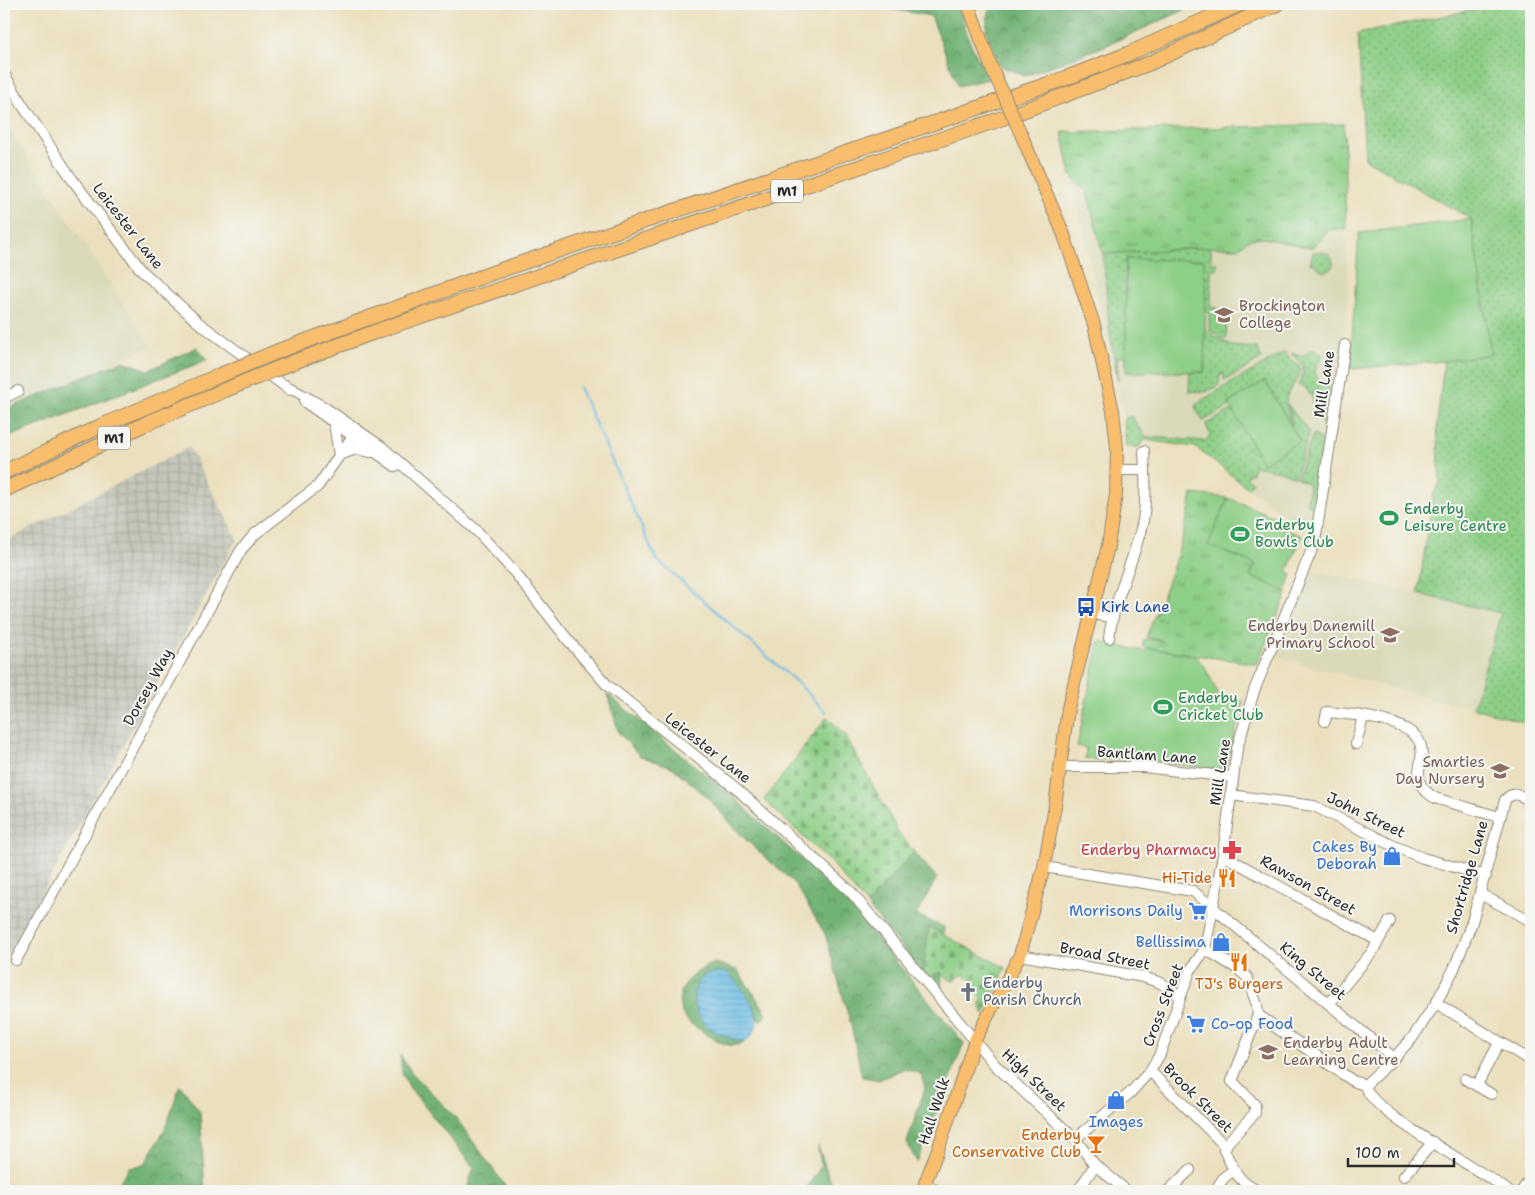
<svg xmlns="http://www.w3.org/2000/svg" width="1535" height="1195" font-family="'Shantell Sans',sans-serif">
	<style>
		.built { fill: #dad9b8 }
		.industrial { fill: url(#industrial-grid) }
		.grass { fill: url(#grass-dots); stroke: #5c7d59 }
		.forest { fill: url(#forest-crowns); stroke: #4e6e50 }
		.cemetery { fill: url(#cemetery-stones); stroke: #5c7d59 }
		.park { fill: url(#park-tufts); stroke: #5c7d59 }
		.garden { fill: #8ecf87; stroke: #5c7d59 }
		.water { fill: url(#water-rules); stroke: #4a7488 }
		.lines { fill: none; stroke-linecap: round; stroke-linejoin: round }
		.stream { stroke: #69bce5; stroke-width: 2 }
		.minor-casing { stroke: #8b8674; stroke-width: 12 }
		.major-casing { stroke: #8b8674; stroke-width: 14 }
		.highway-casing { stroke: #8b8674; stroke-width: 16 }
		.minor { stroke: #fff; stroke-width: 10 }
		.major { stroke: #f9be6d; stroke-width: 12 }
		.highway { stroke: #f9be6d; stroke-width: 14 }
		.major-bridge-casing { stroke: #8b8674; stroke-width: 14; stroke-linecap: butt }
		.highway-bridge-casing { stroke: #8b8674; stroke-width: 16; stroke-linecap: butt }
		.major-bridge { stroke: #f9be6d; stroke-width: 12 }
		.highway-bridge { stroke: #f9be6d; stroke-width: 14 }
		.labels { text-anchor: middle; stroke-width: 4; stroke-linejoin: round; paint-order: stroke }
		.shield { fill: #f6f6f2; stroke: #686867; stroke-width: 1 }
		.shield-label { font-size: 14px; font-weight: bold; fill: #2b2b2b }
		.street-label { font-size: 15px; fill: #2b2b2b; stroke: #f6f6f2 }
		.education-label { font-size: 15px; fill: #785e54; stroke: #f6f6f2; text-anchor: start }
		.leisure-label { font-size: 15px; fill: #27864d; stroke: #f6f6f2; text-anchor: start }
		.transit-label { font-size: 15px; fill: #164399; stroke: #f6f6f2; text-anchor: start }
		.shop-label { font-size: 15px; fill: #366cbe; stroke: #f6f6f2; text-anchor: end }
		.health-label { font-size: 15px; fill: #be3a42; stroke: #f6f6f2; text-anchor: end }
		.food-label { font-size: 15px; fill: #c56008; stroke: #f6f6f2; text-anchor: end }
		.worship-label { font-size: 15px; fill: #5b616d; stroke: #f6f6f2; text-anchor: start }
	</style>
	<defs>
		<pattern id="industrial-grid" width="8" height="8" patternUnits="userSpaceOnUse" patternTransform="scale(1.25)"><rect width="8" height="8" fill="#c3c6b9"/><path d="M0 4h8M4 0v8" fill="none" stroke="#a8aa9f"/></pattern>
		<pattern id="grass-dots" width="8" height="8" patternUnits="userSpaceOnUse" patternTransform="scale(1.25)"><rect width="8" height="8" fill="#8ecf87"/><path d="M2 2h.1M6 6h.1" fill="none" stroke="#74a86f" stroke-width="1.8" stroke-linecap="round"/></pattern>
		<pattern id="forest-crowns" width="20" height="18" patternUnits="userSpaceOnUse" patternTransform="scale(1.25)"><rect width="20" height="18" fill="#72b274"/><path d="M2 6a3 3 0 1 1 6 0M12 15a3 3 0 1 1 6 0" fill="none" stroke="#5e915f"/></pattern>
		<pattern id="cemetery-stones" width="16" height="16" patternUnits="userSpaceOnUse" patternTransform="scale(1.25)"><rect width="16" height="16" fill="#8ecf87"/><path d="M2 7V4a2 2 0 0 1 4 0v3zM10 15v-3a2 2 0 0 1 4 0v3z" fill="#74a86f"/></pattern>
		<pattern id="park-tufts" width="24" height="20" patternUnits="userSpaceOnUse" patternTransform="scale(1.25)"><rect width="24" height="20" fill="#8ecf87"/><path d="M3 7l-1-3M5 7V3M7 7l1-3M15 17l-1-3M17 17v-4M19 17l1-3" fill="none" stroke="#74a86f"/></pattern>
		<pattern id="water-rules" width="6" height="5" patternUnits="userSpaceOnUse" patternTransform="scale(1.25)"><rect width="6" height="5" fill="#69bce5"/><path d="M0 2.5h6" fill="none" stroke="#5799ba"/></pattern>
	</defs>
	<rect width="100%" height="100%" fill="#f6f6f2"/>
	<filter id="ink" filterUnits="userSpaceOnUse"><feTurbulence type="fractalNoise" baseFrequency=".02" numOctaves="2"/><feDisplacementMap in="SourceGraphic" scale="10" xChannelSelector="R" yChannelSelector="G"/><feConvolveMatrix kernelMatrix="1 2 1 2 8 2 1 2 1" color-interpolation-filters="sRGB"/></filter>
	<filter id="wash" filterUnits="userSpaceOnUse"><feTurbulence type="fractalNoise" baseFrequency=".0096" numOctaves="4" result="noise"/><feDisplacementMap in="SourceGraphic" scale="20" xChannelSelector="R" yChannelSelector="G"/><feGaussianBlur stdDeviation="1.12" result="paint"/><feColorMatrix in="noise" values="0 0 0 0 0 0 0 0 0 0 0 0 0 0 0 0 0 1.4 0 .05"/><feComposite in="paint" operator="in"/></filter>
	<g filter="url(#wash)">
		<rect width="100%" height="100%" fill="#ebe0be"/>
		<g class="built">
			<path d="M4 121 151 346 4 415Z"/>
			<path d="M1344 124 1346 249 1349 286 1343 344 1316 509 1307 532 1195 447 1144 440 1139 447H1126L1124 419 1062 132Z"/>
			<path d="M1308 570 1373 583 1501 613 1473 708 1422 697 1276 656Z"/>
		</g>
		<path class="industrial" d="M189 447 237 539 6 958 4 956V542Z"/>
		<g class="grass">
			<path d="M1500 4H1531V724L1473 708 1501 613 1418 594 1433 495 1440 482 1437 423 1444 361 1491 353 1471 219 1365 159 1358 34Z"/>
			<path d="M1211 247V262L1217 263V269H1211V307L1216 308V312L1227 313 1226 339 1222 338 1209 329V313L1204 309V277L1126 259V356L1117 357 1118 381 1110 333 1103 254Z"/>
			<path d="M1313 252C1325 250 1336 255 1332 268L1323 272 1313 263 1310 264Z"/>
			<path d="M1204 329 1231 346 1257 348 1262 359 1224 381V374H1220L1219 385 1206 392 1189 391 1190 372H1204Z"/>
			<path d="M1313 349 1323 355C1306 381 1320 378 1335 393L1330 433C1312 418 1317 388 1298 385L1303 374V366L1291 353 1302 357Z"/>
			<path d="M1285 352 1290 360 1300 367C1302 381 1290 385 1287 396 1284 407 1291 415 1290 424L1265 382 1228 403 1230 406 1203 421 1195 407 1197 403Z"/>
			<path d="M1288 405 1309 432 1295 477 1280 471 1254 466 1252 474 1249 473 1247 478 1253 483 1248 488 1195 447 1144 440 1139 447H1126L1124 419 1131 416 1146 437 1206 441 1210 435 1206 424 1232 410 1263 463 1300 441 1291 426 1292 420Z"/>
			<path d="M1313 434 1329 445 1316 507 1307 504 1309 484 1297 478Z"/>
		</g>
		<g class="forest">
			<path d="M862 4H958L969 40 988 79 958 86 931 16Z"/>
			<path d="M989 4H1198L1105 46 1025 76 1000 66 986 31Z"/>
			<path d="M197 347 207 360 4 439V410L123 361 149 370Z"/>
			<path d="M607 694 737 800 842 897 964 1043 917 1162 907 1143 925 1088 920 1073 903 1069 879 1080 862 1077 851 1025 825 934 795 884 744 838 705 795 672 767 640 756 619 733Z"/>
			<path d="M914 852 937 878 916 915 944 927 941 996 867 905Z"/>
			<path d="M715 963 737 970 767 1013 762 1020H758L756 1012 715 973C683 982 691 1018 716 1032 724 1037 736 1040 745 1042 725 1053 709 1034 691 1024 664 1000 689 971 715 963Z"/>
			<path d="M400 1055 412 1073 456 1118 509 1191H466L474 1168 410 1088 402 1073Z"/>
			<path d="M180 1085 200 1112 205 1191H114L129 1167 144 1165 165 1129Z"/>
			<path d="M818 1146 834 1191H805L821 1166Z"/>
		</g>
		<g class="cemetery">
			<path d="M827 717 845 735 900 835 914 852 867 905 830 862 764 800Z"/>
			<path d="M929 927 1006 968 984 1014 979 1003 983 1001 970 977 966 978 964 974 952 981 939 972 934 982 923 971Z"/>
		</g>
		<g class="park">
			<path d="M1344 124 1346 228 1329 230 1312 248 1259 237 1248 240 1238 248 1209 247 1103 254 1087 192 1071 176 1062 132Z"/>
			<path d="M1192 494 1228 498 1209 545 1256 564 1251 576 1288 591 1257 664 1148 648 1142 646 1145 639 1163 641 1146 637C1165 590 1184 545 1192 494Z"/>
		</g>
		<g class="garden">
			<path d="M1471 219 1491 354 1444 361 1350 369 1359 233Z"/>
			<path d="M1126 259 1204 260V277H1206L1204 372H1126Z"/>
			<path d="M1265 381 1300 441 1263 463 1228 403Z"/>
			<path d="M1228 498 1275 517 1272 524 1302 536 1287 572 1292 575 1285 591 1250 576 1256 564 1208 545Z"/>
			<path d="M1099 641 1143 651 1148 648 1194 655 1205 667 1219 696 1243 701 1227 765 1218 770 1146 760 1085 759 1086 748 1077 746Z"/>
		</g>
		<path class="water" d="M727 972C744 990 773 1020 745 1042 734 1040 714 1033 706 1025 693 1014 688 987 704 976 710 972 720 972 727 972Z"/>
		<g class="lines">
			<path class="stream" d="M579 387 656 559 802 687 826 712"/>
		</g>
	</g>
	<g filter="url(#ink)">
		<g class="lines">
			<g class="minor-casing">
				<g id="minor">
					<path d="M4 74 23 106 72 179 142 271 199 323 290 390"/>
					<path d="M285 385 324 407 382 447 477 531 516 574 568 640 607 685 738 790 851 892 995 1065 1075 1139 1095 1165 1127 1191"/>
					<path d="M4 398 18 391"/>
					<path d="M305 402 395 466"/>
					<path d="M334 423 339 455"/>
					<path d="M339 455 356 449 371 452"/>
					<path d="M1117 470H1145"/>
					<path d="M1091 614 1112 617"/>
					<path d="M1109 638C1114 597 1135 560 1143 520 1147 498 1145 474 1144 451"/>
					<path d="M1325 721 1327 712C1350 714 1410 719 1420 743 1428 765 1404 779 1435 798L1499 817"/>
					<path d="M1356 744 1363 717"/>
					<path d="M1061 767H1143L1232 777"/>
					<path d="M1230 795 1314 806 1396 847 1423 858 1486 876"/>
					<path d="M1223 855 1378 941"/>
					<path d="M1044 867 1193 891 1394 1058"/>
					<path d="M1480 894 1531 921"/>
					<path d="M1205 949 1238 969 1247 977 1257 1005 1258 1015 1232 1081 1255 1105V1113L1228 1142 1224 1150C1233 1168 1238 1183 1259 1191"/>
					<path d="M1020 955 1143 977 1161 983 1180 996"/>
					<path d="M16 960 241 550 255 534 318 486 357 430"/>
					<path d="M1436 1003 1531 1061"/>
					<path d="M1329 1004 1372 952 1390 921"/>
					<path d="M1258 1015 1353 1081 1365 1085"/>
					<path d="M1150 1071 1225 1146"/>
					<path d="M1465 1079 1491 1094"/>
					<path d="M1365 1085 1394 1058 1413 1037 1436 1003 1454 969 1472 922 1505 800C1514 790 1521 796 1531 801"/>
					<path d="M1365 1085C1369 1113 1482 1169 1508 1191"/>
					<path d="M1477 1085 1499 1043"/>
					<path d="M1075 1139 1130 1093 1150 1071 1160 1054 1190 971 1205 949 1223 855 1237 749 1254 691 1315 542 1345 345"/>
					<path d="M1404 1176 1433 1142"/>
					<path d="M925 1184 937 1191"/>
					<path d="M1078 1191 1095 1165"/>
					<path d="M1168 1191 1190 1170"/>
					<path d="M1215 1191 1224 1177 1233 1171"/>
					<path d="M1522 1191 1531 1177"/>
				</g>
			</g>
			<g class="major-casing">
				<g id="major">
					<path d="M968 4 991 66"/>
					<path d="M922 1191 940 1144 975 1040 1020 955 1044 867 1055 806 1068 708 1108 546 1116 494 1117 448 1113 411 1094 325 1064 235 1024 141"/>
				</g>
			</g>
			<g class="highway-casing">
				<g id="highway">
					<path d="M281 350 495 272 1066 78 1128 54 1240 4"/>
					<path d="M291 363 380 330 1006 117 1150 63 1277 4"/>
					<path d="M4 472 101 426 218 376"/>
					<path d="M4 490 143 425 225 390"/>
				</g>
			</g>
			<use href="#minor" class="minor"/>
			<use href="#major" class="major"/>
			<use href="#highway" class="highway"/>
			<g class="major-bridge-casing">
				<path id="major-bridge" d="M991 66 1024 141"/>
			</g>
			<g class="highway-bridge-casing">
				<g id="highway-bridge">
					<path d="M218 376 281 350"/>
					<path d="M225 390 291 363"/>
				</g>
			</g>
			<use href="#major-bridge" class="major-bridge"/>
			<use href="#highway-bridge" class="highway-bridge"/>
		</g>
	</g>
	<defs>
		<g id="school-bare" transform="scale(1.5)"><path d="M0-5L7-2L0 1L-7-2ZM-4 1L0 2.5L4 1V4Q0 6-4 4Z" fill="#8d6e63" stroke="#f6f6f2" stroke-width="2.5" paint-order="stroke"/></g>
		<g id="stadium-bare" transform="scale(1.5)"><path d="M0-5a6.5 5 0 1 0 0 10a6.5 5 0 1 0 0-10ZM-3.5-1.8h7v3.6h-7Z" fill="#2e9e5b" stroke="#f6f6f2" stroke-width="2.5" paint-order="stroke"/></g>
		<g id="bus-bare" transform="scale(1.5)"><path d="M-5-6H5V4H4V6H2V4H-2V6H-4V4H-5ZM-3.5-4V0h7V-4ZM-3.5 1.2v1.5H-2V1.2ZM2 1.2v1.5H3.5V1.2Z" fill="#1a4fb4" stroke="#f6f6f2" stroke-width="2.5" paint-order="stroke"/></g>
		<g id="pharmacy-bare" transform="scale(1.5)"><path d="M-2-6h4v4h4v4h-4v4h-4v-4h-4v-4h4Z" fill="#e0444e" stroke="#f6f6f2" stroke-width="2.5" paint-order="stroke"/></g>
		<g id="shop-bare" transform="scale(1.5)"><path d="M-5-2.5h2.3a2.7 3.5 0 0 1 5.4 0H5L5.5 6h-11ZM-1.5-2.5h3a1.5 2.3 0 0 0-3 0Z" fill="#3f7fe0" stroke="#f6f6f2" stroke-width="2.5" paint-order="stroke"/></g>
		<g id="restaurant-bare" transform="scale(1.5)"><path d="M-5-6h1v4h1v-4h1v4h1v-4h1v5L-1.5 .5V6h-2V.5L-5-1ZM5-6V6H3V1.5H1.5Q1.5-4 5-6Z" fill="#e8710a" stroke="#f6f6f2" stroke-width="2.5" paint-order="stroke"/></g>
		<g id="supermarket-bare" transform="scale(1.5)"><path d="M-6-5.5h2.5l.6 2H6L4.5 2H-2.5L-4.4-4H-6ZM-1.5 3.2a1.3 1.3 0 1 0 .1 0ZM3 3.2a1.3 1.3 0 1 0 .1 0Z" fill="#3f7fe0" stroke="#f6f6f2" stroke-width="2.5" paint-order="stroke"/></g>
		<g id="church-bare" transform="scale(1.5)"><path d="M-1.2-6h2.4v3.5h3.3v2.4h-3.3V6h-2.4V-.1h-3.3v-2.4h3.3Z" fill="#6b7280" stroke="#f6f6f2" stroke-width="2.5" paint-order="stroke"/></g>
		<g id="university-bare" transform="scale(1.5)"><path d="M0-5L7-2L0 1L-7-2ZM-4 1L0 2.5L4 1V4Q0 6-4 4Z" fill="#8d6e63" stroke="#f6f6f2" stroke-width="2.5" paint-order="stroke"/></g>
		<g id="bar-bare" transform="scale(1.5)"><path d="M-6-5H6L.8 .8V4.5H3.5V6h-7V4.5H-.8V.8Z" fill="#e8710a" stroke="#f6f6f2" stroke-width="2.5" paint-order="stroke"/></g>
	</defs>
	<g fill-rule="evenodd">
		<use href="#school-bare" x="1224" y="315"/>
		<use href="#stadium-bare" x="1389" y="518"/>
		<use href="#stadium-bare" x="1240" y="534"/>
		<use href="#bus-bare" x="1086" y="607"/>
		<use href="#school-bare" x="1390" y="635"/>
		<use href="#stadium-bare" x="1163" y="707"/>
		<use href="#school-bare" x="1500" y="771"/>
		<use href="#pharmacy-bare" x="1232" y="850"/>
		<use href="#shop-bare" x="1392" y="856"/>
		<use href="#restaurant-bare" x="1227" y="878"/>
		<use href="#supermarket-bare" x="1198" y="911"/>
		<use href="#shop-bare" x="1221" y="942"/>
		<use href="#restaurant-bare" x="1239" y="962"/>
		<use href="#church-bare" x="968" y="992"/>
		<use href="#supermarket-bare" x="1196" y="1024"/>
		<use href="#university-bare" x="1268" y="1052"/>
		<use href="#shop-bare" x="1116" y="1100"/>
		<use href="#bar-bare" x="1096" y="1144"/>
	</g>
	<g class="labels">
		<g class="shield">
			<rect x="771" y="179.5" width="32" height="23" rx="4"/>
			<rect x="98" y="426.5" width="32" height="23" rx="4"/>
		</g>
		<g class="shield-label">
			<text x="787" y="196">M1</text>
			<text x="114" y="443">M1</text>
		</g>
		<g class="street-label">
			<text transform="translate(128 226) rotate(52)" y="5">Leicester Lane</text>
			<text transform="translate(1324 384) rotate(-81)" y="5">Mill Lane</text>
			<text transform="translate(148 687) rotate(-61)" y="5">Dorsey Way</text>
			<text transform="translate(708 748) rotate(38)" y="5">Leicester Lane</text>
			<text transform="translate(1147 755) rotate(4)" y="5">Bantlam Lane</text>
			<text transform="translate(1220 772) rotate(-81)" y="5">Mill Lane</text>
			<text transform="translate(1366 815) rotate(26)" y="5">John Street</text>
			<text transform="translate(1467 877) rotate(-74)" y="5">Shortridge Lane</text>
			<text transform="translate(1308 885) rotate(29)" y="5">Rawson Street</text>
			<text transform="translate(1105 956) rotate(11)" y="5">Broad Street</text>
			<text transform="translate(1313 971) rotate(40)" y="5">King Street</text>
			<text transform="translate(1163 1005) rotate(-69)" y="5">Cross Street</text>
			<text transform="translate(1034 1080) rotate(44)" y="5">High Street</text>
			<text transform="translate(1198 1098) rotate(45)" y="5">Brook Street</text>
			<text transform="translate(934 1111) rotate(-72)" y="5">Hall Walk</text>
		</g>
		<g class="education-label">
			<text x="1239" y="311">Brockington<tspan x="1239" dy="17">College</tspan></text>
			<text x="1375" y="631" text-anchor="end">Enderby Danemill<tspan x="1375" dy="17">Primary School</tspan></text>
			<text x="1485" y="767" text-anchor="end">Smarties<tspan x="1485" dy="17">Day Nursery</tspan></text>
			<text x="1283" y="1048">Enderby Adult<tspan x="1283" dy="17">Learning Centre</tspan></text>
		</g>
		<g class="leisure-label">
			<text x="1404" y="514">Enderby<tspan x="1404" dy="17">Leisure Centre</tspan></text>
			<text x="1255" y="530">Enderby<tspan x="1255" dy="17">Bowls Club</tspan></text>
			<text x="1178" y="703">Enderby<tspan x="1178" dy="17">Cricket Club</tspan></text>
		</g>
		<g class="transit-label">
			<text x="1101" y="612">Kirk Lane</text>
		</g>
		<g class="shop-label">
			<text x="1377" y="852">Cakes By<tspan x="1377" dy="17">Deborah</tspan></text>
			<text x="1183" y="916">Morrisons Daily</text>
			<text x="1206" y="947">Bellissima</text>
			<text x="1211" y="1029" text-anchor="start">Co-op Food</text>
			<text x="1116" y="1127" text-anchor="middle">Images</text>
		</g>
		<g class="health-label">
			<text x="1217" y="855">Enderby Pharmacy</text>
		</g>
		<g class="food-label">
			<text x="1212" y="883">Hi-Tide</text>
			<text x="1239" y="989" text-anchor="middle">TJ's Burgers</text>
			<text x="1081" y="1140">Enderby<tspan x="1081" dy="17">Conservative Club</tspan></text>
		</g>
		<g class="worship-label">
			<text x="983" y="988">Enderby<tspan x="983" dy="17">Parish Church</tspan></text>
		</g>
	</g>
	<rect width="1535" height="1195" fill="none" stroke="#f6f6f2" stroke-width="20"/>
	<path d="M1348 1158v8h106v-8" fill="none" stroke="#2b2b2b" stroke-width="2.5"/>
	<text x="1355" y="1158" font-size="15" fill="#2b2b2b" stroke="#f6f6f2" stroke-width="4" paint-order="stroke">100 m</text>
</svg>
